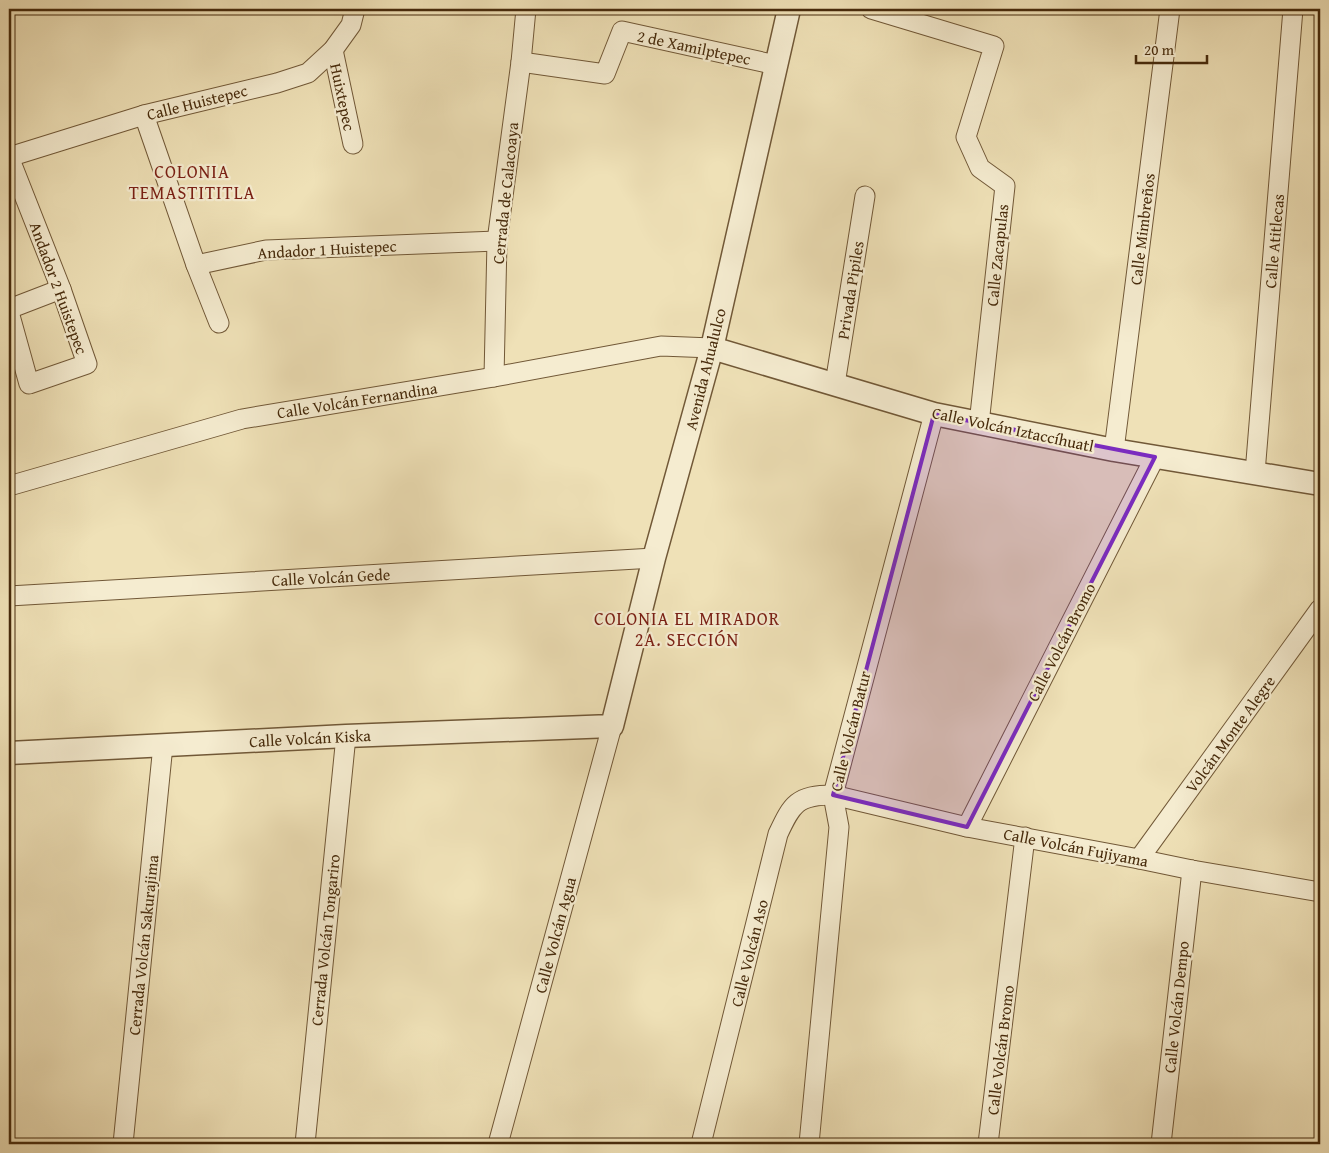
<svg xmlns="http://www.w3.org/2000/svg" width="1329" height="1153" font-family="'Gentium Book Plus',serif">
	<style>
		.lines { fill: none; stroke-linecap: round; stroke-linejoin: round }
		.minor-casing { stroke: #715837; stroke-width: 21 }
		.tertiary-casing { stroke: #715837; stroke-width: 25 }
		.minor { stroke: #f5ecd0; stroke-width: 19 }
		.tertiary { stroke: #f5ecd0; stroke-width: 22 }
		.marked { fill: #7b2cbf; fill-opacity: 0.2; stroke: #7b2cbf; stroke-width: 4; stroke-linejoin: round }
		.labels { text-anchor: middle; stroke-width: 4.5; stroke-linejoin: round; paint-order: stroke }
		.street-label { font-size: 16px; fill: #472b0c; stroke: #f5ecd0 }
		.neighbourhood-label { font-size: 18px; letter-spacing: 1px; fill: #7a1f14; stroke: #f5ecd0 }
	</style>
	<rect width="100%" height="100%" fill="#efe1b7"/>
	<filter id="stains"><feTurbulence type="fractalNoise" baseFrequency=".004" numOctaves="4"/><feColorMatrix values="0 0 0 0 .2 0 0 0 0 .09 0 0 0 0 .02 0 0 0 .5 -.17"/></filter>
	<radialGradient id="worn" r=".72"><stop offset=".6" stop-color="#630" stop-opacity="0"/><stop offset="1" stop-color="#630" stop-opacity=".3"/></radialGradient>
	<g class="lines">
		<g class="minor-casing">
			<g id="minor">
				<path d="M871 9 994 46 966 137 980 168 1005 186 979 424"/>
				<path d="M333 50 353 144"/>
				<path d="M521 62 605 74 622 31 776 65"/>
				<path d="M144 115 196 265 266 250 497 241"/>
				<path d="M9 157 144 115 277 83 308 73 333 50 351 25 355 9"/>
				<path d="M196 265 219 323"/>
				<path d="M9 309 61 289"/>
				<path d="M9 312 29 384 87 364 61 289 9 157"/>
				<path d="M494 377 497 241 521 62 526 9"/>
				<path d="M835 384 865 196"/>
				<path d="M1114 450 1170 9"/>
				<path d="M1255 473 1293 9"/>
				<path d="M9 486 242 419 494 377 661 346 712 348"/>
				<path d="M9 596 654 558"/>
				<path d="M967 827 1155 457"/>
				<path d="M1139 859 1320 609"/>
				<path d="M123 1144 163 745"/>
				<path d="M305 1144 346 736"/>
				<path d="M498 1144 612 726"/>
				<path d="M701 1144 778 834C792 804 797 795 833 795L967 827 1139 859 1192 870 1320 892"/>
				<path d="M809 1144 839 827 833 795 934 414"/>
				<path d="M988 1144 1025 837"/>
				<path d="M1161 1144 1192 870"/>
			</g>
		</g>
		<g class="tertiary-casing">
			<g id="tertiary">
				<path d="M712 348 934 414 1114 450 1320 484"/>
				<path d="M9 753 346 736 612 726 654 558 712 348 789 9"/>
			</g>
		</g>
		<use href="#minor" class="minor"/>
		<use href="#tertiary" class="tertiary"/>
	</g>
	<path class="marked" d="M934 414 1155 457 967 827 833 795Z"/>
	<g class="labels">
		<g class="street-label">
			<text transform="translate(694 47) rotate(12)" y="6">2 de Xamilptepec</text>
			<text transform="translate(343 97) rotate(78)" y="6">Huixtepec</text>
			<text transform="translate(197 102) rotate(-14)" y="6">Calle Huistepec</text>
			<text transform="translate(505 193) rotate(-84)" y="6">Cerrada de Calacoaya</text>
			<text transform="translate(1142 229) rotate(-83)" y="6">Calle Mimbreños</text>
			<text transform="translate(1274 241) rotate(-85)" y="6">Calle Atitlecas</text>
			<text transform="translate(327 249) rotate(-3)" y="6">Andador 1 Huistepec</text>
			<text transform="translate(997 255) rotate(-84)" y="6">Calle Zacapulas</text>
			<text transform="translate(59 288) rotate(70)" y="6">Andador 2 Huistepec</text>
			<text transform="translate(850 290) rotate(-81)" y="6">Privada Pipiles</text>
			<text transform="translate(705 369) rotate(-76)" y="6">Avenida Ahualulco</text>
			<text transform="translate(357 400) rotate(-9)" y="6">Calle Volcán Fernandina</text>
			<text transform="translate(1013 429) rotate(12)" y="6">Calle Volcán Iztaccíhuatl</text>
			<text transform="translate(331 577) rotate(-3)" y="6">Calle Volcán Gede</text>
			<text transform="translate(1061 642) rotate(-63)" y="6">Calle Volcán Bromo</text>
			<text transform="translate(850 731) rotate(-76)" y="6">Calle Volcán Batur</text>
			<text transform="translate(1230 734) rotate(-54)" y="6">Volcán Monte Alegre</text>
			<text transform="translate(310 738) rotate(-3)" y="6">Calle Volcán Kiska</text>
			<text transform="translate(1076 847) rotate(11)" y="6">Calle Volcán Fujiyama</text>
			<text transform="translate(555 935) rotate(-75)" y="6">Calle Volcán Agua</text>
			<text transform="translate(325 940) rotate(-84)" y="6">Cerrada Volcán Tongariro</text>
			<text transform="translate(143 945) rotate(-84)" y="6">Cerrada Volcán Sakurajima</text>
			<text transform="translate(749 953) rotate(-76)" y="6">Calle Volcán Aso</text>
			<text transform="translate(1176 1007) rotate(-84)" y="6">Calle Volcán Dempo</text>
			<text transform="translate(1000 1050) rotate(-83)" y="6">Calle Volcán Bromo</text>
		</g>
		<g class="neighbourhood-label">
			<text x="192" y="178">COLONIA<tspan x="192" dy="21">TEMASTITITLA</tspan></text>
			<text x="687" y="625">COLONIA EL MIRADOR<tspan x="687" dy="21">2A. SECCIÓN</tspan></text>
		</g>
	</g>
	<rect width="1329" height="1153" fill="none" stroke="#efe1b7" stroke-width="30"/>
	<rect x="10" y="10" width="1309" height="1133" fill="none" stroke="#472b0c" stroke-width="2.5"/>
	<rect x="15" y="15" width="1299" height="1123" fill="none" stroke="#472b0c"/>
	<path d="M1136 55v8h71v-8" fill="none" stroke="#472b0c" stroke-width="2.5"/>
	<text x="1144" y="55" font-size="15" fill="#472b0c" stroke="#f5ecd0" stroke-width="4" paint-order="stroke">20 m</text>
	<rect width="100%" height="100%" filter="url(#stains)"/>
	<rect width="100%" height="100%" fill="url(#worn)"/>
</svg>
